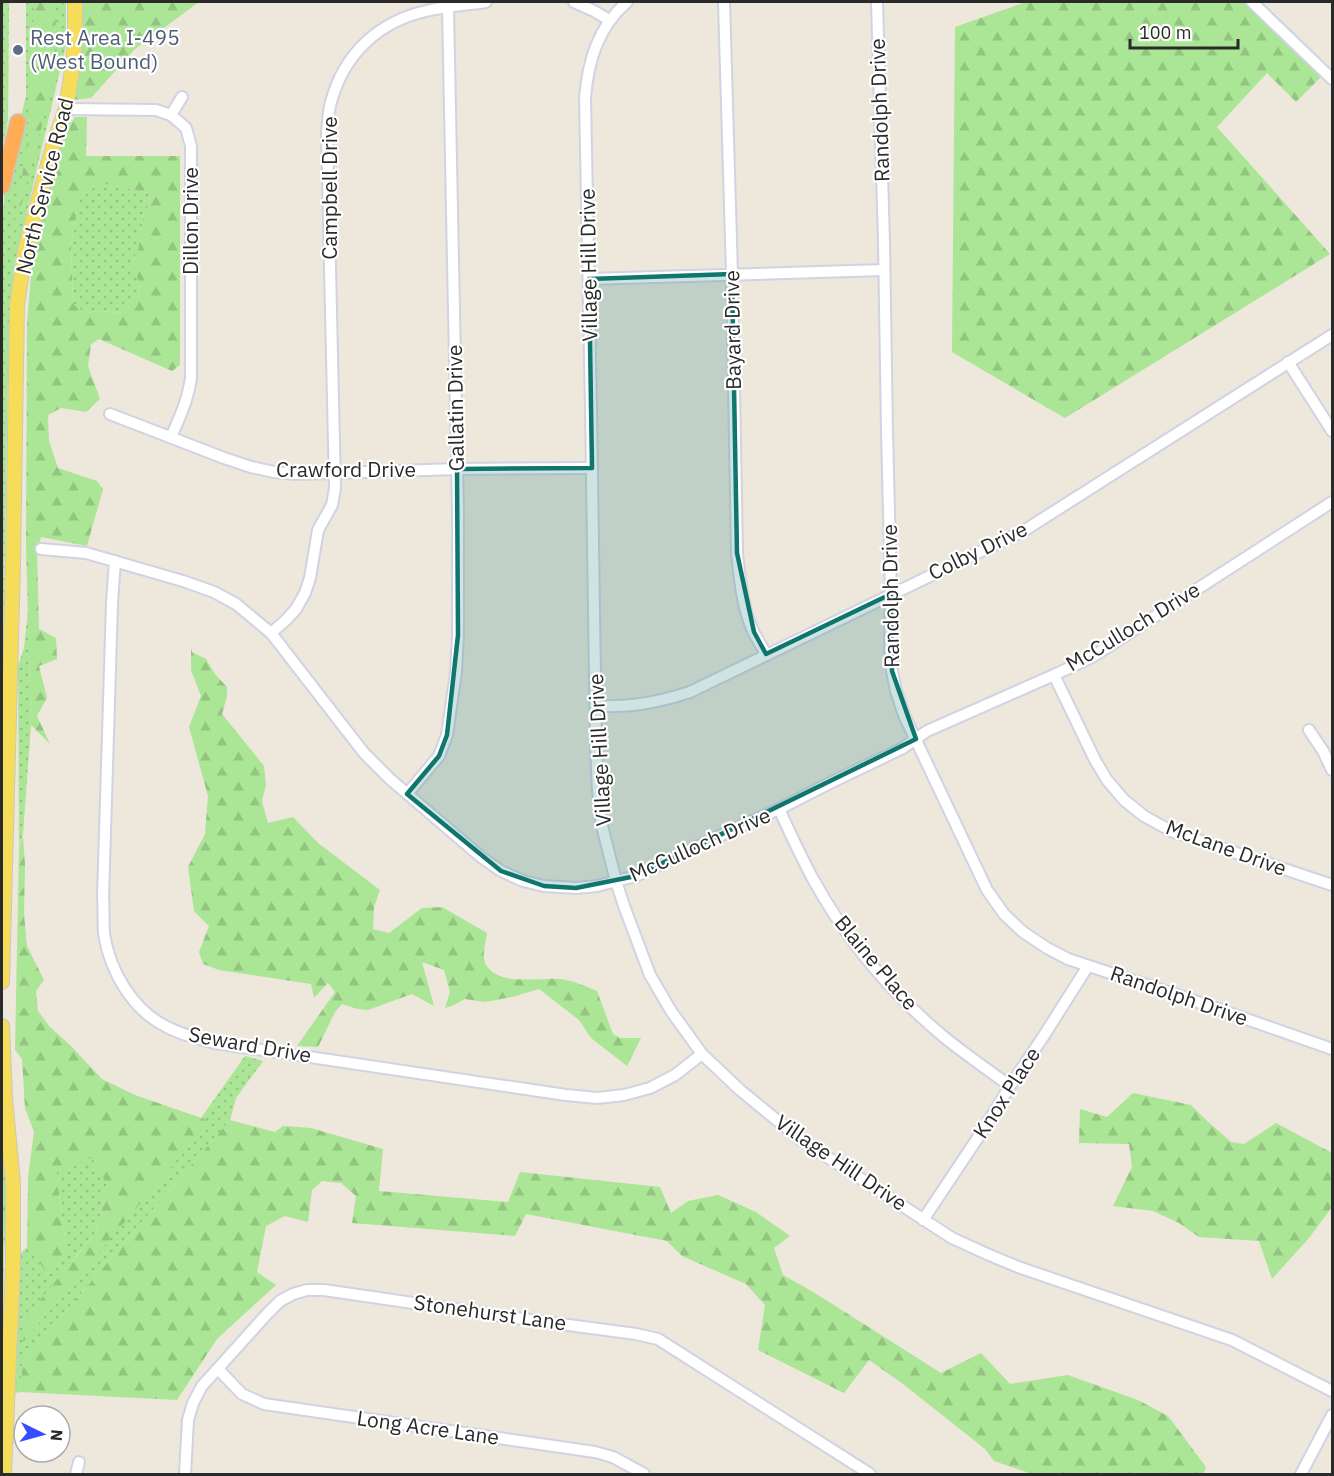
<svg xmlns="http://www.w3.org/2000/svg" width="1334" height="1476" font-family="'IBM Plex Sans',sans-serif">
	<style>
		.grass { fill: url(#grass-dots) }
		.forest { fill: url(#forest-firs); fill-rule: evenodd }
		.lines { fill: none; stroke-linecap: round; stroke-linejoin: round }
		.minor-casing { stroke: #d1d3e3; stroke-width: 14 }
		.major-casing { stroke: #c8c8c8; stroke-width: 16 }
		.highway-casing { stroke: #c8c8c8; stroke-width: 18 }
		.minor { stroke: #fff; stroke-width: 10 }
		.major { stroke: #f5dc59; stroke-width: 14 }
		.highway { stroke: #ffac54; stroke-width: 15 }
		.marked { fill: #0f766e; fill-opacity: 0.2; stroke: #0f766e; stroke-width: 4.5; stroke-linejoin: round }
		.service-dot { fill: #5c6f8a; stroke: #fff; stroke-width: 2 }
		.labels { text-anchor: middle; stroke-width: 4.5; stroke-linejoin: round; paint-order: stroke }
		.service-label { font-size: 21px; fill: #4e5e75; stroke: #fff; text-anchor: start }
		.street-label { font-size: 21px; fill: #2a2a2a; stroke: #fff }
	</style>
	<defs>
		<pattern id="grass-dots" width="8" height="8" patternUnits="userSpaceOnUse" patternTransform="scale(1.5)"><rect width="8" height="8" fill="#abe596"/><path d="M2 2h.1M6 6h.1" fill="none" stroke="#93c581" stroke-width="1.8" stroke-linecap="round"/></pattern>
		<pattern id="forest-firs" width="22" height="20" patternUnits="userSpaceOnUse" patternTransform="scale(1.5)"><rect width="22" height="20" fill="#abe596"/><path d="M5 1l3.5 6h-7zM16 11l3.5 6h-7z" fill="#93c581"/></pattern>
	</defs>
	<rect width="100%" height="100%" fill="#ede7dc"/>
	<g class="grass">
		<path d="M2 2H9L8 120 4 141H2Z"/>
		<path d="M26 2H66V45L15 262 9 320 2 701 3 214 5 182 26 96Z"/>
		<path d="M100 183 149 193 151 201 144 213 138 251C129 263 138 272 138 284 139 289 138 295 137 300L120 313 100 311 85 313 73 304 71 245 79 198Z"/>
		<path d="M28 611 31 725 23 834 19 847 18 666 24 648Z"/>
		<path d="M245 1056 263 1061 236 1098 230 1120 23 1361 20 1392 15 1393 21 1253 27 1247 48 1274 66 1245 56 1170 92 1157 107 1185 96 1232 70 1263 210 1121 201 1118Z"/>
	</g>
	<g class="forest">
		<path d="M34 2H55L57 68 11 244 27 145Z"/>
		<path d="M81 2H199L135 49 91 98 72 100Z"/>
		<path d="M1026 2H1245L1322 76 1296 102 1267 73 1217 127 1330 254 1065 418 952 352 955 27Z"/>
		<path d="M75 117H87L86 156H180V365L172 371 99 339 91 344 88 366 100 399 86 412 61 408 48 415 49 441 58 468 97 481 103 489 87 546 41 537 37 553 39 629 56 638 57 659 39 666 47 698 37 716 50 744 31 725 26 544 27 322 33 253 63 134ZM100 183 149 193 151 201 144 213 138 250C129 263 138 272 138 284 139 289 138 294 137 299L120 313 100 311 85 313 73 304 71 245 79 198Z"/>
		<path d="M191 646 192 652 206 659 215 674 227 687V696L222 714 264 766 266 785 262 801 268 823 293 817 318 843 380 890 374 907 373 929 389 933 422 908 442 907 487 933C486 942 481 957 486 965 500 987 540 977 561 979 574 981 585 986 597 991L613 1034 620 1038H641L627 1066 591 1038 579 1020 539 989 512 997 485 1002 465 999 454 1005 445 1008 450 992 444 970 422 962 434 1006 412 994 368 1010 358 1009 342 1004 335 1012 318 1047 297 1046 335 992 328 983 314 998 311 984 219 970 203 964 199 952 209 926 194 911 188 867 205 834 208 796 189 727 201 696 191 670Z"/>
		<path d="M23 836 25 865 24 914 27 946 44 980 36 991 38 1011 50 1027 71 1046 102 1079 135 1095 210 1121 23 1342 27 1316 96 1232 107 1185 92 1158 56 1170 66 1245 64 1258 48 1274 27 1247 28 1177 34 1132 25 1108 22 1059 15 1050 19 848Z"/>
		<path d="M1133 1093 1191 1105 1206 1120 1231 1142 1244 1144 1276 1123 1332 1153V1207L1309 1238 1272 1279 1259 1241 1199 1237 1179 1223 1153 1211 1113 1206 1132 1167 1129 1144 1079 1143 1080 1109 1107 1117Z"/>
		<path d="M230 1120 275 1132 283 1126 311 1128 383 1149 379 1191 508 1202 520 1172 660 1187 671 1213 688 1201 718 1195 756 1212 790 1236 774 1248 783 1275 815 1293 941 1373 981 1353 1010 1384 1068 1375 1138 1400 1168 1416 1206 1467 1203 1474H1032L994 1461 985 1449 903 1384 869 1360 844 1393 758 1350 765 1305 746 1284 682 1256 667 1241 526 1214 515 1236 352 1223 356 1196 341 1183 322 1181 312 1190 308 1222 285 1216 266 1226 257 1272 276 1285 217 1339 177 1400 20 1392 23 1361Z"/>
		<path d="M2 1139 3 1140 6 1177 2 1360Z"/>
	</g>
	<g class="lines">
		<g class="minor-casing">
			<g id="minor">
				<path d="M574 2 594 11 609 20"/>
				<path d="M627 2C598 27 588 61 585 98L591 409 596 746 598 791 601 822 616 881 624 906 650 975 671 1011 702 1054 740 1090 801 1140 952 1238 987 1254 1018 1267 1232 1340 1332 1391"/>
				<path d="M724 2 732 274 737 553C740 580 742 608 754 633 758 640 762 647 766 654"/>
				<path d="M877 2 884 242 887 431 891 594 890 649 892 671 896 691 904 715 987 890 1004 914 1023 932 1047 948 1068 959 1189 999 1332 1049"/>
				<path d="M1252 2 1332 79"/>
				<path d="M66 109 156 110 171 115 186 128 191 146V378C188 399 180 417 171 437"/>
				<path d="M171 115 182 97"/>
				<path d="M589 279 884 270"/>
				<path d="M1288 362 1332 431"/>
				<path d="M110 414 224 458 251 467 274 472 296 474 334 473 457 469 592 468"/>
				<path d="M41 549 86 553 183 581 214 592 236 604 271 633 364 753 390 779 481 857 501 871 523 881 544 886 576 888 597 886 636 876 717 837 779 809 830 783 903 748 927 731 1054 675 1092 657 1332 502"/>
				<path d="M115 561 112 603 103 897C104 909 103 922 104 934 110 971 132 1010 167 1027 182 1035 199 1039 215 1043L566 1095 597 1098 624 1095 650 1088 675 1075 702 1054"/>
				<path d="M271 633 285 621 296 609 305 593 310 578 318 530 332 505 335 488 327 134C328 123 328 112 331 102 344 54 378 22 426 11 446 6 466 5 486 2"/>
				<path d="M1054 675 1095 760 1107 780 1124 800 1144 816 1171 831 1332 885"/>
				<path d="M596 706C632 707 656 703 690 692L1025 530 1332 335"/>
				<path d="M1309 730 1323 751 1332 770"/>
				<path d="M407 794 439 756 447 735 456 672 458 635V513L448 8"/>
				<path d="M779 809C790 833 801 857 813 879 846 939 891 993 944 1037 965 1054 988 1070 1010 1086"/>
				<path d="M923 1220 985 1127 1010 1086 1043 1037 1088 966"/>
				<path d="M218 1369 242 1394 264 1404 595 1452 613 1457 644 1474"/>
				<path d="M76 1474 79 1462"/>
				<path d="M185 1474 188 1420 193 1403 202 1386 268 1313 280 1301 293 1294 307 1290H324L523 1319 636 1334 658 1339 870 1474"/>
				<path d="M1301 1474 1332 1415"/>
			</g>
		</g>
		<g class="major-casing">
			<g id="major">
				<path d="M2 982 13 563 17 305 26 246 54 142 66 109 73 63 75 36V2"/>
				<path d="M2 1026 5 1098 13 1183V1267L4 1474"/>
			</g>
		</g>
		<g class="highway-casing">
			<path id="highway" d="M2 186 18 122"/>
		</g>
		<use href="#minor" class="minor"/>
		<use href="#major" class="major"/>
		<use href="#highway" class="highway"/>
	</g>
	<path class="marked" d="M732 274 737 553 754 632 766 654 891 594 892 671 916 739 636 876 576 888 544 886 501 871 407 794 439 756 447 735 458 635 457 469 592 468 589 279Z"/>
	<circle class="service-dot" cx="18" cy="50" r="6"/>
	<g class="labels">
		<g class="service-label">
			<text x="30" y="45">Rest Area I-495<tspan x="30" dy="24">(West Bound)</tspan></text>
		</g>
		<g class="street-label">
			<text transform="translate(880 110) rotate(-92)" y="7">Randolph Drive</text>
			<text transform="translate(45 186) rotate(-76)" y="7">North Service Road</text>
			<text transform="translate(330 188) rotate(-90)" y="7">Campbell Drive</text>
			<text transform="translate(191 221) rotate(-90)" y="7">Dillon Drive</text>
			<text transform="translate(589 265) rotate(-91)" y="7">Village Hill Drive</text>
			<text transform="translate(733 330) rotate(-91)" y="7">Bayard Drive</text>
			<text transform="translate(456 408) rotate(-91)" y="7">Gallatin Drive</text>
			<text x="346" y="477">Crawford Drive</text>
			<text transform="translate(978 551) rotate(-26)" y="7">Colby Drive</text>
			<text transform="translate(891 596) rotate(-91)" y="7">Randolph Drive</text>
			<text transform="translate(1133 627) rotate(-31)" y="7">McCulloch Drive</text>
			<text transform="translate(600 750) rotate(-93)" y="7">Village Hill Drive</text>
			<text transform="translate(700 845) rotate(-24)" y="7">McCulloch Drive</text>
			<text transform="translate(1226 848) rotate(20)" y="7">McLane Drive</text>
			<text transform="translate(876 963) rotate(50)" y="7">Blaine Place</text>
			<text transform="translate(1179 996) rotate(19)" y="7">Randolph Drive</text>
			<text transform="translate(250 1045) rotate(10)" y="7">Seward Drive</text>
			<text transform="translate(1007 1093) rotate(-57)" y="7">Knox Place</text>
			<text transform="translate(841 1163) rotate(34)" y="7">Village Hill Drive</text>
			<text transform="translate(490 1313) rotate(8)" y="7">Stonehurst Lane</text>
			<text transform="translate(428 1428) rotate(8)" y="7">Long Acre Lane</text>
		</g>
	</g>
	<rect width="1334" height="1476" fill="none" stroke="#2a2a2a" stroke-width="6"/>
	<g transform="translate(42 1434) rotate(95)"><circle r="28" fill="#ffffff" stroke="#aaaaaa" stroke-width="1.5"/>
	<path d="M0-4.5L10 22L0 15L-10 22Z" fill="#364cff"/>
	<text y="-9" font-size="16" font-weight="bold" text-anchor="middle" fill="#2a2a2a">N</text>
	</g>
	<path d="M1130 39v9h108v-9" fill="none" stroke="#2a2a2a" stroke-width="3"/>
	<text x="1139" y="39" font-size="18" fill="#2a2a2a" stroke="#ffffff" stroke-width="4.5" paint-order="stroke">100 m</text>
</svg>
